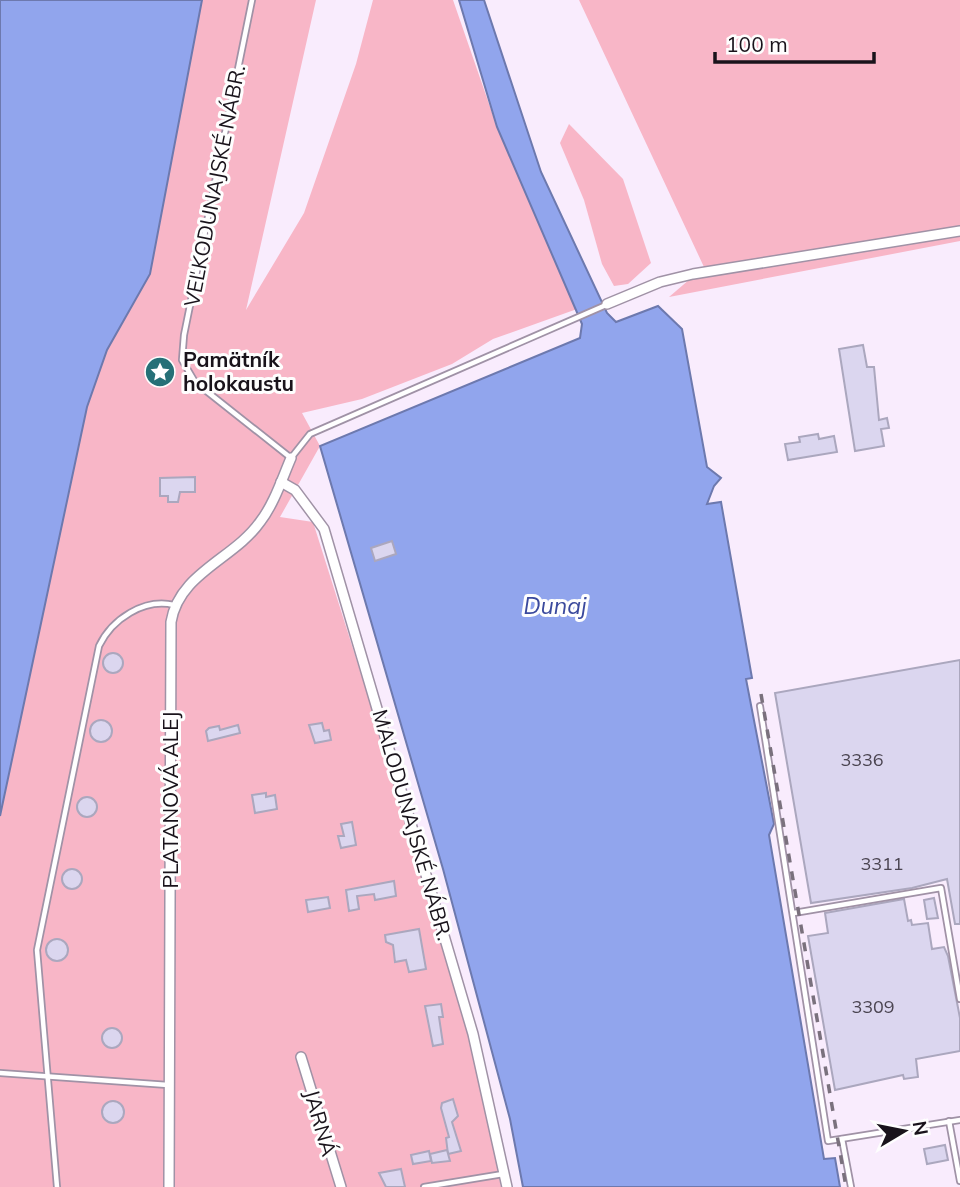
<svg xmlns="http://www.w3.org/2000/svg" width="960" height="1187" font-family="Mulish,sans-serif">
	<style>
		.green { fill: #f8b6c7 }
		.water { fill: #91a5ed; stroke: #6d79ae; stroke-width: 2 }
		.building { fill: #dbd6ef; stroke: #aba7be; stroke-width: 2 }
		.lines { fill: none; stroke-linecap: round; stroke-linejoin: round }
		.lane-casing { stroke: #a092a6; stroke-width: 8 }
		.street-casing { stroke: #a092a6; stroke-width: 12 }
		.lane { stroke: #fff; stroke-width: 4.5 }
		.street { stroke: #fff; stroke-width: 9 }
		.rail { stroke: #7a717d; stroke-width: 3.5; stroke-dasharray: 9 9; stroke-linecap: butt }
		.labels { text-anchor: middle; stroke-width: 6; stroke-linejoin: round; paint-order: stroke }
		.number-label { font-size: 18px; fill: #4a4450 }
		.street-label { font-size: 21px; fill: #19131b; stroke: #fefefe }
		.poi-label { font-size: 21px; font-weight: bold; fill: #19131b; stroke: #fefefe; text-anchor: start }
		.water-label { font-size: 23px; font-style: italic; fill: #3a499d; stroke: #fefefe }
	</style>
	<rect width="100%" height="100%" fill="#f9ecfd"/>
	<g class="green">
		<path d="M202 0H316L246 310 304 213 356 64 373 0H453L497 127 577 309 493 339 452 364 362 399 302 413 320 446 280 517 313 522 378 728 474 1053 501 1187H0V816L87 407 107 350 150 273Z"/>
		<path d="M579 0H960V241L669 297 704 267Z"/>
		<path d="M569 124 623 179 651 263 628 284 614 286 602 264 584 200 560 143Z"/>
	</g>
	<g class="water">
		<path d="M0 0H202L150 274 107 350 87 407 0 816Z"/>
		<path d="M459 0H484L541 172 607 313 616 322 658 306 682 329 707 467 721 478 714 486 707 504 721 502 752 678 746 679 774 824 769 835 824 1159 835 1158 840 1187H523L510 1119 443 869 320 446 580 338 582 324 497 127Z"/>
	</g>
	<g class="building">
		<path d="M863 345 867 367H874L879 420 887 418 889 428 881 429 884 446 855 451 839 349Z"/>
		<path d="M818 434 819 439 834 436 837 452 788 460 785 444 800 442 799 437Z"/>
		<path d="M195 477V492H180L178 502H168V496H160V478Z"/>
		<path d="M392 541 396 554 375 561 371 548Z"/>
		<circle cx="113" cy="663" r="10"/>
		<path d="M960 660V924H955L947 879 912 888 811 903 775 693Z"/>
		<circle cx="101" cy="731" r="11"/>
		<path d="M322 723 324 731 329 730 331 740 315 743 309 725Z"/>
		<path d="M238 725 240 733 208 741 206 731 209 728 219 726 220 730Z"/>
		<path d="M266 793V797L275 795 277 809 255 813 252 795Z"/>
		<circle cx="87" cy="807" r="10"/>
		<path d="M352 822 356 845 341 848 338 836H344L341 824Z"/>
		<circle cx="72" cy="879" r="10"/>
		<path d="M394 881 396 896 375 900 374 894 357 896 359 909 349 911 346 890Z"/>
		<path d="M328 897 330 908 308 912 306 900Z"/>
		<path d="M934 898 938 918 927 919 924 900Z"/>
		<path d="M904 899 908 921 911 920 912 925 928 923 932 949 944 947 948 956 960 1018V1051L916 1059 918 1077 904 1079 903 1075 835 1090 808 936 828 933 825 913Z"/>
		<path d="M419 929 426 969 409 972 406 960 395 962 393 945 386 942 385 935Z"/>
		<circle cx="57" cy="950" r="11"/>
		<path d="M441 1004 443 1017H439L443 1044 433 1046 425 1006Z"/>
		<circle cx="112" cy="1038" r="10"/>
		<path d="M453 1099 458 1116 452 1122 461 1151 448 1154 446 1138 449 1137 441 1108 442 1103Z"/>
		<circle cx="113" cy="1112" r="11"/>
		<path d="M945 1145 948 1160 927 1164 924 1149Z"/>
		<path d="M447 1150 450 1161 432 1163 430 1154Z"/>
		<path d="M429 1151 431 1161 413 1164 411 1155Z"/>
		<path d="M401 1169 405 1187H386L379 1173Z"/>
	</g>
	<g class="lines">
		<g class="lane-casing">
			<g id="lane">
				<path d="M252 0 184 335 182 360 195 382 291 458 310 434 606 305"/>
				<path d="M760 706 828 1141 960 1120"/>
				<path d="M794 913 941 888 960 999"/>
				<path d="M0 1073 168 1085"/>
				<path d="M949 1121 960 1181"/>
				<path d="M842 1139 851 1187"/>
				<path d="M57 1187 37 950 99 646C112 619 144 598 174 605"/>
				<path d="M424 1187 503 1174"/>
			</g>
		</g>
		<g class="street-casing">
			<g id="street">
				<path d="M607 304 660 282 693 274 960 231"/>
				<path d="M281 482 295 490 324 529 473 1034 507 1187"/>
				<path d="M301 1057 341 1187"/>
				<path d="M169 1187 171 622C179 573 234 559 260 522 274 504 282 479 291 458"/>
			</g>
		</g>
		<use href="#lane" class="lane"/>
		<use href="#street" class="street"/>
		<path class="rail" d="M761 694 846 1187"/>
	</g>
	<defs>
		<g id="sight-disc" transform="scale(1.575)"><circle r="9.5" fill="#267077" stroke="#fefefe"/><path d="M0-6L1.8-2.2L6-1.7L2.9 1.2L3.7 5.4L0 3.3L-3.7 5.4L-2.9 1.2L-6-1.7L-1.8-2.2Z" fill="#fff"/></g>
	</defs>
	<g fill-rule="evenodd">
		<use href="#sight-disc" x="160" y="372"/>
	</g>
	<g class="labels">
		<g class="number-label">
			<text x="862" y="766">3336</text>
			<text x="882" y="870">3311</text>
			<text x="873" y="1013">3309</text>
		</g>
		<g class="street-label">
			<text transform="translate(215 186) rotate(-79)" y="7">VEĽKODUNAJSKÉ NÁBR.</text>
			<text transform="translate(171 800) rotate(-90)" y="7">PLATANOVÁ ALEJ</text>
			<text transform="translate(412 825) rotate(74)" y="7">MALODUNAJSKÉ NÁBR.</text>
			<text transform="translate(320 1123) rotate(74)" y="7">JARNÁ</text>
		</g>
		<g class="poi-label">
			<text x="183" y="367">Pamätník<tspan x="183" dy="24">holokaustu</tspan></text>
		</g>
		<g class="water-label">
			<text x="555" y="614">Dunaj</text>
		</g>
	</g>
	<g transform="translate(904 1131) rotate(80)" stroke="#fefefe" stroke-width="5" paint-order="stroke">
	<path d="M0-5L12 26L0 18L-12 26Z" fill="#19131b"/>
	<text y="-10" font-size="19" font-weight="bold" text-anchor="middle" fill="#19131b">N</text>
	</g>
	<path d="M715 52v10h159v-10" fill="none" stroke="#19131b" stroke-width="3.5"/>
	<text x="726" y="52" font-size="21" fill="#19131b" stroke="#fefefe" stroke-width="5" paint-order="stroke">100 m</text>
</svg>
